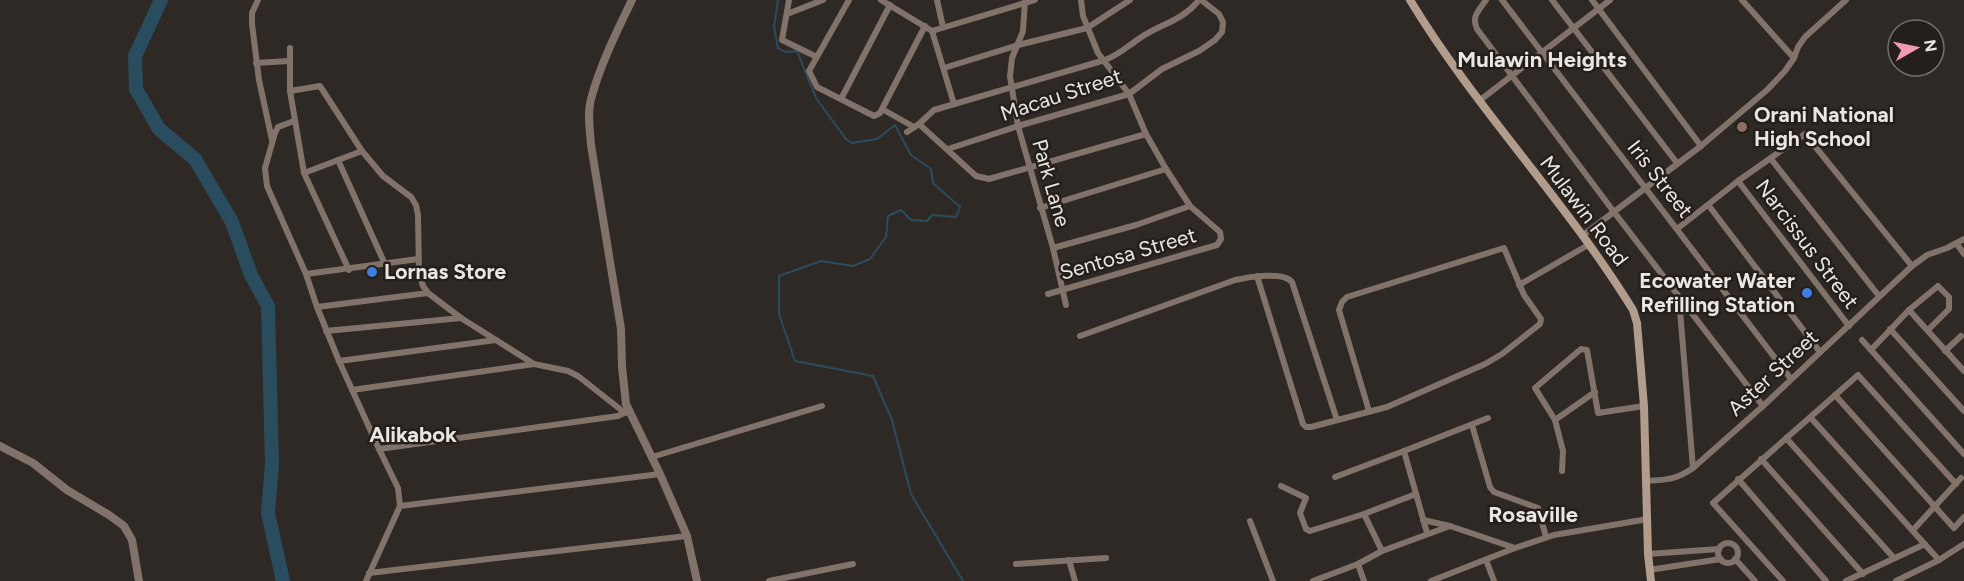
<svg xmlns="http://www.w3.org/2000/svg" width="1964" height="581" font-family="Figtree,sans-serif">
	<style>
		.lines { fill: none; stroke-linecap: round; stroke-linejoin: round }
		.stream { stroke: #294d5e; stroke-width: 2 }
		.river { stroke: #294d5e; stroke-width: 14 }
		.minor { stroke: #817369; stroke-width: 6 }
		.tertiary { stroke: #817369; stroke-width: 8 }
		.secondary { stroke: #b29c8c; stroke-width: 8 }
		.education-dot { fill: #8d6e63; stroke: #251f1b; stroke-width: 2 }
		.shop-dot { fill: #3f7fe0; stroke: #251f1b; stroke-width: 2 }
		.labels { text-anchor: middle; stroke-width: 5; stroke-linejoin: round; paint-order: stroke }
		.street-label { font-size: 21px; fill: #eae6e3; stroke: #251f1b }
		.poi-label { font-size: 21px; font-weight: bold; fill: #eae6e3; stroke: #251f1b; text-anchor: start }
		.neighbourhood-label { font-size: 22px; font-weight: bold; fill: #eae6e3; stroke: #251f1b }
	</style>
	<rect width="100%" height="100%" fill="#2f2925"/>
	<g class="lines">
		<path class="stream" d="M778 0 774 27 778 48 785 52 797 51 816 98 846 139 852 143 877 139 895 125 911 155 931 169 933 183 960 207 956 217 932 215 927 221 911 220 901 210 888 216 886 237 870 259 853 266 821 261 779 276V314L795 361 873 376 892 420 911 494 963 581"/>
		<path class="river" d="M161 0 135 56 136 89 159 129 195 159 232 222 251 275 268 306 272 464 268 513 283 581"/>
		<g class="minor">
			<path d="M258 0 252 13V24L259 80 272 140"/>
			<path d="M789 0 782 40 817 57"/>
			<path d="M849 0 809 71 817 87 874 116 880 113 925 26"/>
			<path d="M881 0 932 31 954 104"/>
			<path d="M937 0 943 27"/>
			<path d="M1025 0 1023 31 1012 58 1010 76 1018 126 1053 248 1066 305"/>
			<path d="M1486 0C1479 10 1471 17 1477 29L1614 212 1763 406"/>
			<path d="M1502 0 1791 379"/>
			<path d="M1552 0 1677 163"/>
			<path d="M1592 0 1701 146"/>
			<path d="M1742 0 1794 58"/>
			<path d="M787 14 823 0"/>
			<path d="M932 31 1035 0"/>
			<path d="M290 48V91"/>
			<path d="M256 63 289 61"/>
			<path d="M944 68 1018 45 1087 28 1130 0"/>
			<path d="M841 99 890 5"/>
			<path d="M1479 101 1610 0"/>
			<path d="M882 109 914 127"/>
			<path d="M294 121 278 127 275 133 265 168 267 186 306 274 317 307 339 361 379 449"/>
			<path d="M919 124 976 176 989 179 1146 134"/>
			<path d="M907 132 919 124 934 110 1105 60C1119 55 1128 46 1140 38 1162 23 1181 22 1199 0"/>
			<path d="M948 149 1018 126 1129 94 1162 69 1199 51 1215 40 1222 32 1223 22 1219 14 1201 0"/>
			<path d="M1771 159 1879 296"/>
			<path d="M338 160 384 262"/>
			<path d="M304 173 362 151"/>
			<path d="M1738 181 1849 326"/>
			<path d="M1709 206 1820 352"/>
			<path d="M1040 208 1166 169"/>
			<path d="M1677 229 1738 181 1805 134 1912 266"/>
			<path d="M1582 236 1701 146 1767 90 1785 71 1794 58 1798 47 1805 37 1846 0"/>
			<path d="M1957 244 1964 254"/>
			<path d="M1053 248 1136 225 1190 206"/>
			<path d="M349 270 304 173 290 91 320 86 362 151 383 176 411 197 416 205 418 215 419 273 423 286 428 293 461 318 534 364 568 371 578 376 625 413"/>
			<path d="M306 274 418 259"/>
			<path d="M1257 276 1303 424 1306 427H1311L1387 407 1485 364 1502 354 1540 324 1541 319 1524 295 1504 248 1347 297 1342 302 1339 310 1369 411"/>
			<path d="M1519 285 1588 245"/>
			<path d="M1048 294 1217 245 1221 239 1220 232 1190 206 1166 169 1146 134 1129 94 1098 53 1083 16 1081 0"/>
			<path d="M1679 298 1693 468"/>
			<path d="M317 307 428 293"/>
			<path d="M1909 310 1964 371"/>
			<path d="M1890 329 1964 411"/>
			<path d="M326 331 461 318"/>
			<path d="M1080 336 1235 280C1248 277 1284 271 1292 282L1337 420"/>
			<path d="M1862 340 1964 454"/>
			<path d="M1871 350 1909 310 1938 286 1949 297V309L1928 330"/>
			<path d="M1945 351 1961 336"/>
			<path d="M339 361 496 340"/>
			<path d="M352 390 534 364"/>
			<path d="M1835 395 1954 528 1964 517"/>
			<path d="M1811 418 1939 560"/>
			<path d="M1555 420 1535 388 1581 349 1587 350 1598 413 1644 406"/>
			<path d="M1472 425 1490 487 1494 492 1538 508 1546 537"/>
			<path d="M1786 438 1894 558"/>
			<path d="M652 457 822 406"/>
			<path d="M1761 459 1863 574"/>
			<path d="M1562 471 1563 451 1555 420 1595 392"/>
			<path d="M1335 477 1404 451"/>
			<path d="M1738 479 1826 581"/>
			<path d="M1645 481C1665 480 1676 480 1693 468L1763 406 1912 266 1927 255 1947 248 1964 239"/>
			<path d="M1281 486 1306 498 1300 513 1306 529 1310 531 1364 514"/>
			<path d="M400 506 660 474"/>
			<path d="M1423 520 1450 526 1515 548"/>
			<path d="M1250 521 1273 581"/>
			<path d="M1913 530 1961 478"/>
			<path d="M1427 533 1404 451 1488 418"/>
			<circle cx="1728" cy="553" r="10"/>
			<path d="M1382 551 1364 514 1416 494"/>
			<path d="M1648 554 1719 549"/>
			<path d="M1735 559 1755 581"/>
			<path d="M1069 560 1075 581"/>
			<path d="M1486 560 1494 581"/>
			<path d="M1016 564 1106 558"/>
			<path d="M1358 564 1364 581"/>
			<path d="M1649 570 1721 559"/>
			<path d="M369 573 687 536"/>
			<path d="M366 581 400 506 398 488 379 449 618 416 626 412"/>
			<path d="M769 581 853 564"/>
			<path d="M1313 581 1358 564 1382 551 1450 526"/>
			<path d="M1431 581 1515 548 1554 535 1648 519"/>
			<path d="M1783 581 1713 503 1858 375 1956 484"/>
			<path d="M1846 581 1925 544"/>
			<path d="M1896 581 1939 560 1964 544"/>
		</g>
		<g class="tertiary">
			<path d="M632 0C617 31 600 65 591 99 587 114 590 130 591 145L621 329 622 367 626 404 660 474 687 536 697 581"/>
			<path d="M0 446 33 463 67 490 109 515 124 526 132 540 139 581"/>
		</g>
		<path class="secondary" d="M1410 0C1476 109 1566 201 1633 310L1637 323 1644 406 1648 554 1651 581"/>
	</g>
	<circle class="education-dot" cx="1742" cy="127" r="6"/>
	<g class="shop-dot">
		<circle cx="372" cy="272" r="6"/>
		<circle cx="1807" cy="293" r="6"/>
	</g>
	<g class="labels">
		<g class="street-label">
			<text transform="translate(1061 95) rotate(-18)" y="7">Macau Street</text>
			<text transform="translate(1660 179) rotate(52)" y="7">Iris Street</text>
			<text transform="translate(1051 183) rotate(74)" y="7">Park Lane</text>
			<text transform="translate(1584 211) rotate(53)" y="7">Mulawin Road</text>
			<text transform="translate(1807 244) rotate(53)" y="7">Narcissus Street</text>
			<text transform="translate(1128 254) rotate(-16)" y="7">Sentosa Street</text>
			<text transform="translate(1773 373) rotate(-43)" y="7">Aster Street</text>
		</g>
		<g class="poi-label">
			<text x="1754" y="122">Orani National<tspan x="1754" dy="24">High School</tspan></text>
			<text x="384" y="279">Lornas Store</text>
			<text x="1795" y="288" text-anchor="end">Ecowater Water<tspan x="1795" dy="24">Refilling Station</tspan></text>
		</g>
		<g class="neighbourhood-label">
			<text x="1542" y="67">Mulawin Heights</text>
			<text x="413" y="442">Alikabok</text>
			<text x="1533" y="522">Rosaville</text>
		</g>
	</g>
	<g transform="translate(1916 48) rotate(81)"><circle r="28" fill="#251f1b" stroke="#746f6b" stroke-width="1.5"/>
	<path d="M0-4.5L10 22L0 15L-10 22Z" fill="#f19ab2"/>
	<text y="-9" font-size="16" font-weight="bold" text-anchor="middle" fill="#eae6e3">N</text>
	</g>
</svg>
